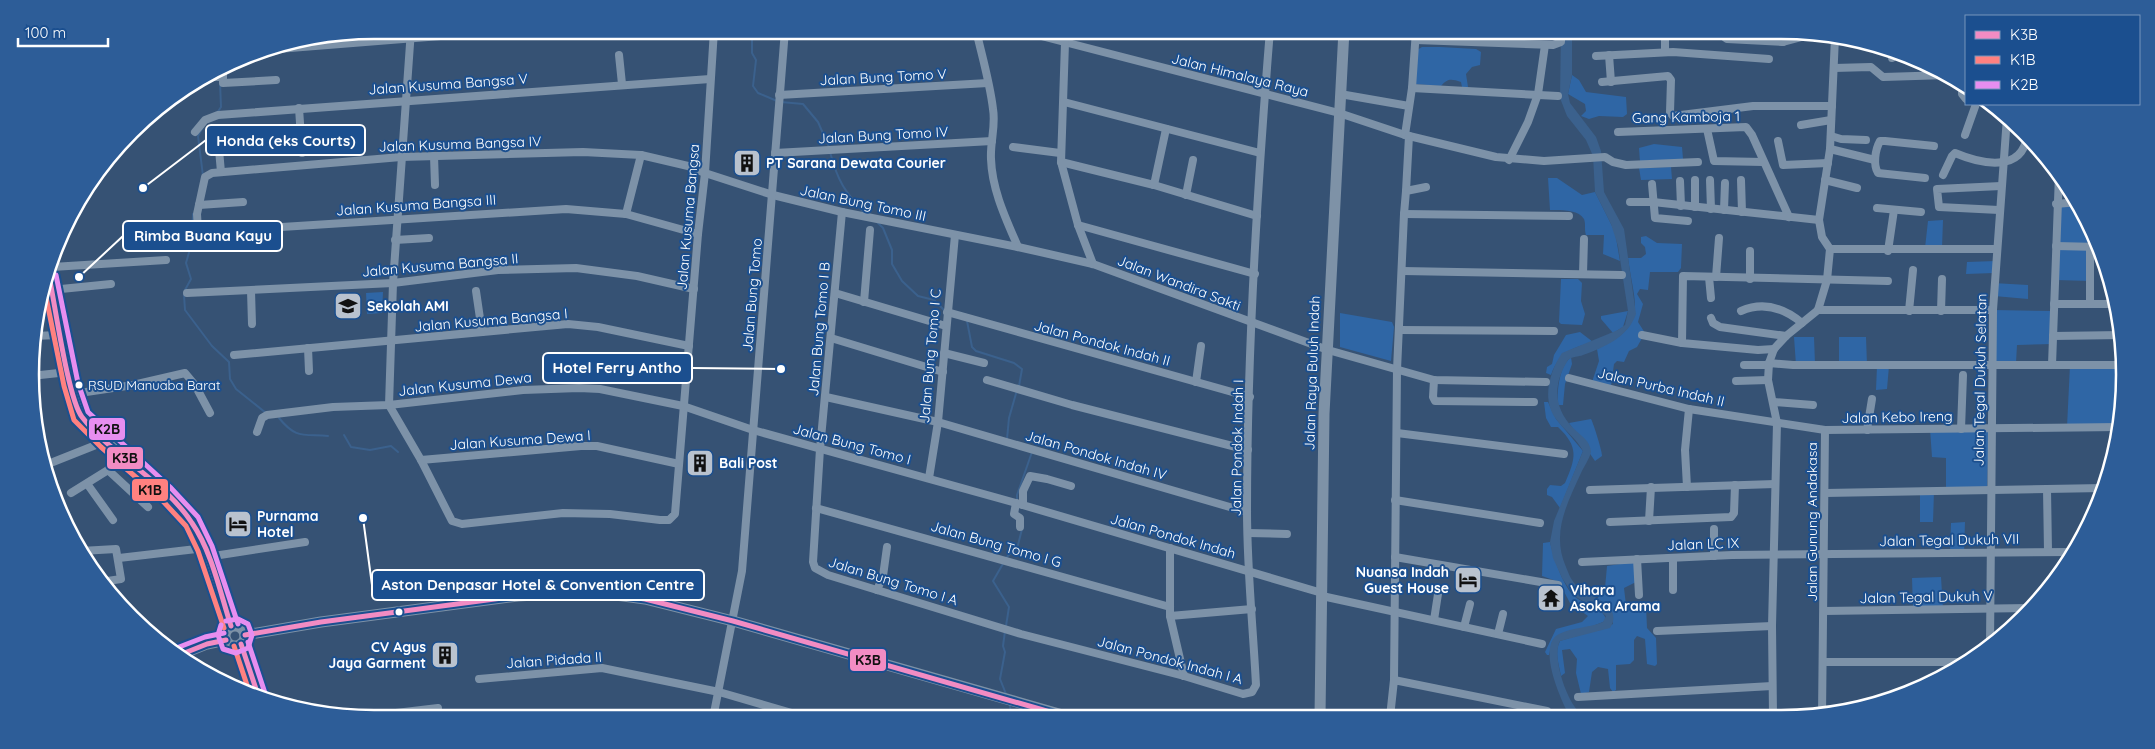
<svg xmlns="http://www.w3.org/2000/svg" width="2155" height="749" font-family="Quicksand,sans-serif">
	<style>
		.green { fill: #2f66a5 }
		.water { fill: #3b618d }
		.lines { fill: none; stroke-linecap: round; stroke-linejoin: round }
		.stream { stroke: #3b618d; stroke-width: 2 }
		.minor { stroke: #7d92a8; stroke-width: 8 }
		.highway { stroke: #7e92a7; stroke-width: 11 }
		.bus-1-casing { stroke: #1b4f8f; stroke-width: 9 }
		.bus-2-casing { stroke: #1b4f8f; stroke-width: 9 }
		.bus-3-casing { stroke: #1b4f8f; stroke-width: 9 }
		.bus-1 { stroke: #f28cc3; stroke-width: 5 }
		.bus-2 { stroke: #ff8180; stroke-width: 5 }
		.bus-3 { stroke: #e78ef0; stroke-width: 5 }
		.bus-dot { fill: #fff; stroke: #1b4f8f; stroke-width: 2 }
		.labels { text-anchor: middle; stroke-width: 4; stroke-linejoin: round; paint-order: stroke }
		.bus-label { font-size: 13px; fill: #fff; stroke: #1b4f8f; text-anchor: start }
		.street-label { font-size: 14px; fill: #fff; stroke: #1b4f8f }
		.poi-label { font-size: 14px; font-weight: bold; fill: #fff; stroke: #1b4f8f; text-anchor: start }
		.rim { fill: none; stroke: #fff; stroke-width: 2.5 }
		.leader { fill: none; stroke: #fff; stroke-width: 2 }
		.callout-dot { fill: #fff; stroke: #1b4f8f; stroke-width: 2 }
		.callout { fill: #1b4f8f; stroke: #fff; stroke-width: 2 }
		.callout-label { font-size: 15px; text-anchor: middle; font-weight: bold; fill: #fff }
		.line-badge { stroke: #1b4f8f; stroke-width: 2 }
		.pale-badge-label { font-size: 14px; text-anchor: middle; font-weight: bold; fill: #111 }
	</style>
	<rect width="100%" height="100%" fill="#365274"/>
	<g class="green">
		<path d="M1419 30H1467L1462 37 1423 38Z"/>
		<path d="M1440 47 1476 49 1481 52 1480 65 1472 67 1466 74 1468 87H1462L1461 82C1451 79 1448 78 1441 86L1415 84 1417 50 1422 47Z"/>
		<path d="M1572 75 1579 80 1586 92 1626 97 1627 114 1623 117 1599 116 1589 119 1581 116 1586 111 1585 104 1568 94Z"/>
		<path d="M1654 144 1682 147 1683 159 1640 162 1639 148Z"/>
		<path d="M1671 167 1672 179 1641 180 1639 168Z"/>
		<path d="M1548 178H1557L1582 195 1595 192 1615 232 1620 261 1603 254 1604 235H1586C1584 230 1586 224 1584 219 1578 209 1560 210 1550 210Z"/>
		<path d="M2078 201 2088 222 2087 246 2091 281 2056 280 2057 203Z"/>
		<path d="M1943 220 1942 248H1925L1928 221Z"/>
		<path d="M1646 236 1657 243 1682 244 1681 268 1678 272H1650L1648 290 1640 289 1637 294 1643 304 1638 322 1645 333 1637 347 1629 351 1624 362 1617 361 1614 364 1611 386 1592 382 1599 361 1597 349C1650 325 1634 305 1628 258H1641L1646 254 1645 247 1641 243V237Z"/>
		<path d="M1996 261 1994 273 1966 274 1967 262Z"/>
		<path d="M1561 279H1578L1582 283 1581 301 1585 314 1582 325 1561 324 1559 322Z"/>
		<path d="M1993 283 2028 285V299L1994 296Z"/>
		<path d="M383 292 382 313 367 314 366 293Z"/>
		<path d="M1993 310 2054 311 2053 344 2017 345 2016 363 1990 364Z"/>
		<path d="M1628 311 1623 327 1613 333 1601 319V316Z"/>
		<path d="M1340 313 1392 322 1394 327 1391 361 1340 347Z"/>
		<path d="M1580 332 1593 342C1570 349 1560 351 1551 375L1546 373 1547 367 1552 364 1554 355 1566 335Z"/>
		<path d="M1794 337H1814L1815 364 1796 365Z"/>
		<path d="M1839 337H1866L1867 365H1839Z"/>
		<path d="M1571 357 1572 364 1565 384 1563 405H1558C1557 390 1559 367 1571 357Z"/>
		<path d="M2123 364 2124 397 2119 427H2067L2070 365Z"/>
		<path d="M1877 366H1889L1887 389 1876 390Z"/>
		<path d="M1544 402H1548L1556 419 1583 451 1560 508 1552 497 1547 495V489L1550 485 1561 486 1565 483C1576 458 1579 447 1558 427H1551L1546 418Z"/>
		<path d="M1591 419C1594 425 1602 451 1602 456L1595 461 1569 423Z"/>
		<path d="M1989 427 1987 490H1946V458L1932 457 1930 429Z"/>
		<path d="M1920 491H1934L1933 522H1920Z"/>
		<path d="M1965 522 1964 552H1950L1951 523Z"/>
		<path d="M1550 542C1553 556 1563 586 1574 596 1584 605 1602 606 1606 619L1603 622 1552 642 1549 655H1547L1545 652 1556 629 1582 622 1588 616 1570 603 1559 582 1542 576 1543 543Z"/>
		<path d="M1633 562 1635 564 1636 582 1624 588 1626 605 1646 606 1647 628 1656 638 1657 664 1655 666 1647 664 1645 639 1637 636 1634 640V660L1630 664 1616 665V690L1613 692 1610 688 1608 669 1598 667 1592 672 1589 692 1581 694 1576 673 1577 659 1570 649 1562 650 1565 673 1561 676C1559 664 1554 652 1560 641 1579 634 1595 633 1613 624 1612 611 1609 604 1597 599L1605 588 1607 566Z"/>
		<path d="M1941 577 1943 609 1913 608 1912 578Z"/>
	</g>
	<path class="water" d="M1561 30H1570L1572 35V75L1568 94 1570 103 1596 137 1601 151 1604 192 1624 229 1636 314C1628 337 1605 347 1583 355 1578 357 1573 356 1568 360 1553 384 1553 407 1573 428 1581 436 1590 440 1591 452 1589 460 1584 466 1581 473 1567 504 1551 533 1566 567 1568 572 1571 580 1575 584 1587 597 1625 604 1610 628L1560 641C1551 657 1568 708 1585 717H1570C1561 700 1536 646 1559 634 1573 627 1589 628 1603 622L1606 616 1599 610 1574 596 1562 578 1553 558 1550 542 1554 521 1583 451C1577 439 1564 430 1556 419 1541 399 1550 371 1562 353L1618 330 1625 325 1628 311 1618 246 1611 224 1595 192 1593 156 1586 140 1567 116 1560 98Z"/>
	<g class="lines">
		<g class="stream">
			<path d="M752 30V53L756 60 753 86 758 93 777 101"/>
			<path d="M781 102 803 104 818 122 829 147"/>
			<path d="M217 113 221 107 220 82"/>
			<path d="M830 152C838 182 844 190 865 214"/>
			<path d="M203 176 198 136 203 127"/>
			<path d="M877 222 883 228 892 250V264L902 281 918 296 934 300 945 311"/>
			<path d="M185 290 191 279 186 263 192 242 193 214"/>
			<path d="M184 295 185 310 212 346 229 362 230 379 236 389 266 413"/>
			<path d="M967 321 972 347 976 351 1014 363 1022 369 1019 386"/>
			<path d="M279 418C296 439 303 434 328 436"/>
			<path d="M344 435 351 447 370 450 391 446 398 452"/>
			<path d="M1007 439 1009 418 1017 390"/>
			<path d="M1017 502V495L1032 452"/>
			<path d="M1006 558 1018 545 1022 529"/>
			<path d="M1004 562 993 581 1009 607 1006 626"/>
			<path d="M1005 631 1003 646 1005 652 1000 679 1006 694"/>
			<path d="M1010 705 1011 718"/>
		</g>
		<g class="minor">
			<path d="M411 30 393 283 389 405 421 460 452 521 462 524 563 513 610 514 660 520H669L675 514 698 234 705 173 714 30"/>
			<path d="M976 30C982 56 990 83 993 109 996 126 990 142 991 159 992 190 1006 219 1018 247"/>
			<path d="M1018 30 1339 113 1405 135 1496 157 1544 161 1605 157 1613 162 1626 165 1698 162"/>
			<path d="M1244 30 1269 36"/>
			<path d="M1721 30 1723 36 1727 39 1783 42 1813 34"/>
			<path d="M1416 40 1553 45 1561 42V30"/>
			<path d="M1783 42 1784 30"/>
			<path d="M1065 43 1061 162 1078 225 1093 264"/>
			<path d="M265 50 517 30"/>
			<path d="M1891 50 1892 58"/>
			<path d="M1665 52V30"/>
			<path d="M619 55 622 84"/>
			<path d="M1609 55 1611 82"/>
			<path d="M1596 56 1673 52 1769 59"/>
			<path d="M1834 68 1871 67 1883 77 1948 75"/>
			<path d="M223 69V83L276 80"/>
			<path d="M210 77H221"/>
			<path d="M1602 82 1668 76 1671 80 1670 112 1673 116 1753 106H1832"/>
			<path d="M1962 84V94L1966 99"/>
			<path d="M1412 88 1558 96"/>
			<path d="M1340 94 1409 106"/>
			<path d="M779 95 988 83"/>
			<path d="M1064 102 1260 153"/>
			<path d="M299 108 302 153"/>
			<path d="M1801 125 1831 120"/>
			<path d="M1707 129 1714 161 1763 162"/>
			<path d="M195 132 205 120 218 115 710 79"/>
			<path d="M1618 132 1746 127 1752 135 1789 217"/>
			<path d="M1405 135 1412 88 1416 30"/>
			<path d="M1965 135 1976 104"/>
			<path d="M1831 136 1841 139 1866 140"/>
			<path d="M218 139 221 172"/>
			<path d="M1778 141 1783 165 1828 163"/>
			<path d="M1013 147 1060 153"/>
			<path d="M1830 149 1875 160"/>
			<path d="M775 153 992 141"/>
			<path d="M434 156 435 185"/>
			<path d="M1509 160 1528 122 1538 94 1545 45"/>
			<path d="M1061 162 1154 185 1257 216"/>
			<path d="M1943 175 1952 156 1955 153C1981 164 2022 173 2027 136"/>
			<path d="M1925 178 1878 173C1873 165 1875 150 1880 141H1885L1934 146"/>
			<path d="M1710 180 1711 209"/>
			<path d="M1741 180 1742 212"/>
			<path d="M1825 180 1857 188"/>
			<path d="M1680 181 1681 206"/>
			<path d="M1652 184 1655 218 1688 221"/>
			<path d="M1154 185 1166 129"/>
			<path d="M1406 191 1409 136"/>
			<path d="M1186 195 1193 160"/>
			<path d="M1630 202H1653L1819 220"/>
			<path d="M2056 204 2078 202"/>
			<path d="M199 205 243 202"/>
			<path d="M1695 207V180"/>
			<path d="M1877 208 1921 212"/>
			<path d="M1724 210 1725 183"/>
			<path d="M1999 210 1939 207 1937 189 2001 186"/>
			<path d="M842 212 820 449 813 562 815 568 828 575 1021 634 1184 676 1243 694 1252 692 1256 685C1253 627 1247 569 1247 511 1247 351 1257 189 1270 30"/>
			<path d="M626 214 641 155"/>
			<path d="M1404 214 1569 216"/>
			<path d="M1078 225 1255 274"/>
			<path d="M698 234 626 214 566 209 201 232 198 230 197 214 205 177 212 173 401 157 583 152 641 155 688 166 705 173 773 195 842 212 1018 247 1093 264 1328 350 1434 380 1546 382"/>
			<path d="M395 240 429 238"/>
			<path d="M2056 246 2099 247"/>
			<path d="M1830 249H1997"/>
			<path d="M1888 251 1894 210"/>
			<path d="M52 267 166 260"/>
			<path d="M1403 271 1622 275"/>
			<path d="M1583 274 1584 239"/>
			<path d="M1709 277 1711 298"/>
			<path d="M1716 277 1719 238"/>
			<path d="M1750 279V251"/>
			<path d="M51 290 111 284"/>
			<path d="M251 291 252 324"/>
			<path d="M476 291 482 332"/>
			<path d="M187 293 393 283 498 270 576 268 637 276 694 289"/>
			<path d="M835 293 946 326"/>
			<path d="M864 302 870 230"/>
			<path d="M2054 304H2116"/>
			<path d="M2090 304V247"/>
			<path d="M1818 310H1993"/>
			<path d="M1741 311C1764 301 1784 308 1802 323"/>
			<path d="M1909 311 1913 270"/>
			<path d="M1941 311 1942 279"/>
			<path d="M947 312 1250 397"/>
			<path d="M1711 318 1713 323 1720 327 1786 336"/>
			<path d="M1399 330 1554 331"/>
			<path d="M1642 335 1682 343"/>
			<path d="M33 336 59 335"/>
			<path d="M2053 336 2122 335"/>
			<path d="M831 338 943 372"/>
			<path d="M308 348 309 371"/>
			<path d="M1774 349 1758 350 1682 343 1683 276 1888 281"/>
			<path d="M944 353 984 363"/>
			<path d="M234 355 568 324 598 327 689 346"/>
			<path d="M1769 363 1793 365H2123"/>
			<path d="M1744 365H1769"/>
			<path d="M2052 365 2059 174"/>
			<path d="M31 376 68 372"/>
			<path d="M1569 378 1689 409 1825 430 2119 427"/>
			<path d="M987 380 1072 405 1248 450"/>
			<path d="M1434 380 1433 397 1435 401 1534 402"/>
			<path d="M1736 381 1768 380"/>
			<path d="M1196 382 1201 346"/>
			<path d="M73 394 133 385 185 373 195 385 210 413"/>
			<path d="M826 397 938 422 1247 512"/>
			<path d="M1774 402 1813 405"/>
			<path d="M1961 429 1963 375"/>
			<path d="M1867 430 1872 399"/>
			<path d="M257 432 262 418 267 415 333 407 389 405 523 390 579 388 600 389 683 406 753 430 1016 503 1322 593"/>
			<path d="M1397 433 1564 454"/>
			<path d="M421 460 581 446H597L679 464"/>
			<path d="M43 466 106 441"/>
			<path d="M108 470 148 507"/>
			<path d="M929 478 938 422 955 235"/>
			<path d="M88 485 113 520"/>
			<path d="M1687 487 1685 450 1689 409"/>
			<path d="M2047 489 2048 551"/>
			<path d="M1590 490 1775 484"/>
			<path d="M71 493 108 470 119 453"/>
			<path d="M1825 493 2103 488"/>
			<path d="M1395 500 1540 523"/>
			<path d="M1016 503 1014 514 1020 518V527"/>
			<path d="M1023 505V491L1030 476 1047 479 1071 486"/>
			<path d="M816 508 1170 607"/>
			<path d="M1649 521 1651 487"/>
			<path d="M1610 522 1731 517 1734 513 1735 485"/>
			<path d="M1714 529V556"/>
			<path d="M1248 533 1287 534"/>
			<path d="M1170 548V616L1184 676"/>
			<path d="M81 551 116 549 121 579 101 582"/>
			<path d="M207 557 305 542"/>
			<path d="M1395 557 1558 585"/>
			<path d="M119 558 205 548"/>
			<path d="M1673 558V590"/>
			<path d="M1637 559 1639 595"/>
			<path d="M1582 562 1732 555 2074 552"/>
			<path d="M877 590 883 576 887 547"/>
			<path d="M1322 596 1542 644"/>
			<path d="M1824 611 2029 608"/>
			<path d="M1170 616 1252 609"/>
			<path d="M1434 620 1438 594"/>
			<path d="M1464 627 1470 604"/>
			<path d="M1657 631 1772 626"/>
			<path d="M1498 634 1503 614"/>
			<path d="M1990 645 1993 310 2007 117"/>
			<path d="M1823 662H1966"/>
			<path d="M479 679 602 668 719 692 809 718"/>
			<path d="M1394 680 1397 370 1404 214 1406 191 1426 187"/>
			<path d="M1578 697 1772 686"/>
			<path d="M1773 716 1772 626 1777 423 1768 380 1769 363 1774 349 1786 336 1818 310 1827 280 1830 249 1822 237 1819 220 1830 149 1835 37"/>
			<path d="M1822 716 1825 430"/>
			<path d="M362 717 438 708"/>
			<path d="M1390 717 1394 680 1547 711"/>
			<path d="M713 718 742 571 785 30"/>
		</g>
		<g class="highway">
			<path d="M49 276 71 385 81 416 106 441 165 493 192 522 205 548 231 626"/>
			<circle cx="235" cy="636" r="10"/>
			<path d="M245 635 321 622 518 596 568 593 616 595 645 599 733 621 1073 718"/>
			<path d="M241 644 258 695"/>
			<path d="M177 656 207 644 226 640"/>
			<path d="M1320 717 1324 414 1344 30"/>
		</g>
		<g class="bus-1-casing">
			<g id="bus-1">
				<path d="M49 276C55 304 68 399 82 417 112 456 165 481 192 523 212 552 220 592 231 626"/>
				<path d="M245 635 321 622 518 596 568 593 616 595 645 599 733 621 1071 718"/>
				<path d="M241 644 258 695"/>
				<path d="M177 656 207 644 226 640"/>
			</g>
		</g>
		<g class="bus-2-casing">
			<g id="bus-2">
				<path d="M45 292 64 386 74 420 101 447 160 498 186 526 198 551 224 628"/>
				<path d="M234 646 249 691"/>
			</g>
		</g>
		<g class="bus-3-casing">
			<g id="bus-3">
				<path d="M56 275 78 383 88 412 170 487 198 517 212 546 238 624"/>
				<path d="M221 625 218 635 223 649 236 653 248 648 252 635 248 624 238 619 226 621"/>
				<path d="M248 642 265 693"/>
				<path d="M174 649 205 637 224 633"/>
			</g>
		</g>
		<use href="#bus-1" class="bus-1"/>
		<use href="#bus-2" class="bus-2"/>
		<use href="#bus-3" class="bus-3"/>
	</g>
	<defs>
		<g id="building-square" transform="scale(1.4375)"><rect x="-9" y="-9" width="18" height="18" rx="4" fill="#b9c2ce" stroke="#1b4f8f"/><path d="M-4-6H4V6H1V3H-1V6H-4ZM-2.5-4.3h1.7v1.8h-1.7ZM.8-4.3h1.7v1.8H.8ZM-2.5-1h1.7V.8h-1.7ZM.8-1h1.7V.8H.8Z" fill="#111"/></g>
		<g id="school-square" transform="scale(1.4375)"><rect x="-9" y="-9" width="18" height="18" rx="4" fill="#b9c2ce" stroke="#1b4f8f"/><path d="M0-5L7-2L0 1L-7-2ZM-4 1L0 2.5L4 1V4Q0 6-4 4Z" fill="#111"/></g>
		<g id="hotel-square" transform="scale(1.4375)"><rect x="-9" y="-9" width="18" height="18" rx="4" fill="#b9c2ce" stroke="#1b4f8f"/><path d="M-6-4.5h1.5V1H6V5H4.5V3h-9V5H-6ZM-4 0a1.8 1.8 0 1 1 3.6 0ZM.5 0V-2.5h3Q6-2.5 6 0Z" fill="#111"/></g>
		<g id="temple-square" transform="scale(1.4375)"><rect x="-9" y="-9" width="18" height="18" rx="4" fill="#b9c2ce" stroke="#1b4f8f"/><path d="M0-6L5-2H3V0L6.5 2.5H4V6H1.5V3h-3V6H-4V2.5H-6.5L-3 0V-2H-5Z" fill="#111"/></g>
	</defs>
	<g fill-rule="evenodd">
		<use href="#building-square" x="747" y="163"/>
		<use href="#school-square" x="348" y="306"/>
		<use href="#building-square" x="700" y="463"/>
		<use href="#hotel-square" x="238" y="524"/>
		<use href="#hotel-square" x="1468" y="580"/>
		<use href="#temple-square" x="1551" y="598"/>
		<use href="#building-square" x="445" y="655"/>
	</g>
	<g class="bus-dot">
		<circle cx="79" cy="385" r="4.5"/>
		<circle cx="399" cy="612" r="4.5"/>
	</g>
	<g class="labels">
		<g class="bus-label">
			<text x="88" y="390">RSUD Manuaba Barat</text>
		</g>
		<g class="street-label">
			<text transform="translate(1240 75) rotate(14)" y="5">Jalan Himalaya Raya</text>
			<text transform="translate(883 77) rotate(-3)" y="5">Jalan Bung Tomo V</text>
			<text transform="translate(448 84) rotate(-4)" y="5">Jalan Kusuma Bangsa V</text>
			<text transform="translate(1686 117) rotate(-1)" y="5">Gang Kamboja 1</text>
			<text transform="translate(883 135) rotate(-3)" y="5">Jalan Bung Tomo IV</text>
			<text transform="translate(460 144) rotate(-2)" y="5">Jalan Kusuma Bangsa IV</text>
			<text transform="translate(863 203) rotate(12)" y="5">Jalan Bung Tomo III</text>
			<text transform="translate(416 205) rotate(-4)" y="5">Jalan Kusuma Bangsa III</text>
			<text transform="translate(688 217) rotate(-85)" y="5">Jalan Kusuma Bangsa</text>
			<text transform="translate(440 265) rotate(-5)" y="5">Jalan Kusuma Bangsa II</text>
			<text transform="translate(1179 283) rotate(21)" y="5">Jalan Wandira Sakti</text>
			<text transform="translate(752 295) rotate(-85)" y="5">Jalan Bung Tomo</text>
			<text transform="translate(491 320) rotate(-5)" y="5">Jalan Kusuma Bangsa I</text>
			<text transform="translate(819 329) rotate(-85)" y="5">Jalan Bung Tomo I B</text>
			<text transform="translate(1102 343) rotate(15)" y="5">Jalan Pondok Indah II</text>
			<text transform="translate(930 356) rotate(-85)" y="5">Jalan Bung Tomo I C</text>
			<text transform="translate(1312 373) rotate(-88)" y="5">Jalan Raya Buluh Indah</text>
			<text transform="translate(1980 380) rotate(-89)" y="5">Jalan Tegal Dukuh Selatan</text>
			<text transform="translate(465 384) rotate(-6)" y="5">Jalan Kusuma Dewa</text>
			<text transform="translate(1661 387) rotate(13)" y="5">Jalan Purba Indah II</text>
			<text transform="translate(1897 417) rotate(-1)" y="5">Jalan Kebo Ireng</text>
			<text transform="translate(520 440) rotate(-4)" y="5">Jalan Kusuma Dewa I</text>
			<text transform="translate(852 444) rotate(15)" y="5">Jalan Bung Tomo I</text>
			<text transform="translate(1237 448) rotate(-89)" y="5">Jalan Pondok Indah I</text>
			<text transform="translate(1096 455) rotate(16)" y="5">Jalan Pondok Indah IV</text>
			<text transform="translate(1812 522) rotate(-90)" y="5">Jalan Gunung Andakasa</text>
			<text transform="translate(1173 536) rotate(16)" y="5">Jalan Pondok Indah</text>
			<text transform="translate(1949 540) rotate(-1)" y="5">Jalan Tegal Dukuh VII</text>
			<text transform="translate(996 544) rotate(16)" y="5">Jalan Bung Tomo I G</text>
			<text transform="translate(1703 544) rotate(-2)" y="5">Jalan LC IX</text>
			<text transform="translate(893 581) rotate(17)" y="5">Jalan Bung Tomo I A</text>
			<text transform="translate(1926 597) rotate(-1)" y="5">Jalan Tegal Dukuh V</text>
			<text transform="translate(554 660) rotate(-4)" y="5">Jalan Pidada II</text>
			<text transform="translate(1170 660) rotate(15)" y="5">Jalan Pondok Indah I A</text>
		</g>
		<g class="poi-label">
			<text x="766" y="168">PT Sarana Dewata Courier</text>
			<text x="367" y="311">Sekolah AMI</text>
			<text x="719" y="468">Bali Post</text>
			<text x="257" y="521">Purnama<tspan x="257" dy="16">Hotel</tspan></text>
			<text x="1449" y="577" text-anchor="end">Nuansa Indah<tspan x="1449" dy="16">Guest House</tspan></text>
			<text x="1570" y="595">Vihara<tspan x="1570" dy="16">Asoka Arama</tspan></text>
			<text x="426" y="652" text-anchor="end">CV Agus<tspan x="426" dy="16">Jaya Garment</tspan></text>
		</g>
	</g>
	<path d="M0 0H2155V749H0ZM374 39H1781A335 335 0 0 1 2116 374V375A335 335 0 0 1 1781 710H374A335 335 0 0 1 39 375V374A335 335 0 0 1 374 39Z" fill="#2d5d98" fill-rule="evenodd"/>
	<path class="rim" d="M374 39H1781A335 335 0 0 1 2116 374V375A335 335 0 0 1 1781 710H374A335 335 0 0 1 39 375V374A335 335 0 0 1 374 39Z"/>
	<path class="leader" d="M143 188L206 140M79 277L123 236M781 369L692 368M363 518L372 585"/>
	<g class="callout-dot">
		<circle cx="143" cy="188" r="5"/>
		<circle cx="79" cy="277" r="5"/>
		<circle cx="781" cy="369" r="5"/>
		<circle cx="363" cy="518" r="5"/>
	</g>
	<g class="callout">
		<rect x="206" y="125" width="159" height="30" rx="5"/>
		<rect x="123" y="221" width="159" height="30" rx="5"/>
		<rect x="543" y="353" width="149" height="30" rx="5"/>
		<rect x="372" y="570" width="332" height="30" rx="5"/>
	</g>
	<g class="callout-label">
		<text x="286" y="146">Honda (eks Courts)</text>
		<text x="203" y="241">Rimba Buana Kayu</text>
		<text x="617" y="373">Hotel Ferry Antho</text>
		<text x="538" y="590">Aston Denpasar Hotel &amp; Convention Centre</text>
	</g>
	<g class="line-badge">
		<rect x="88" y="417" width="38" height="24" rx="5" fill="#e78ef0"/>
		<rect x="106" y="446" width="38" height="24" rx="5" fill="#f28cc3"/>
		<rect x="131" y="478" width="38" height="24" rx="5" fill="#ff8180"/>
		<rect x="849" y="648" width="38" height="24" rx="5" fill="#f28cc3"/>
	</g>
	<g class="pale-badge-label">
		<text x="107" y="434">K2B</text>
		<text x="125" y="463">K3B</text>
		<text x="150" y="495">K1B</text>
		<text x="868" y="665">K3B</text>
	</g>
	<rect x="1965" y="15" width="175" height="90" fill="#1b4f8f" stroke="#7695bc"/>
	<rect x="1975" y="31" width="25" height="8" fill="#f28cc3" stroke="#7695bc"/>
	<text x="2010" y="40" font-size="15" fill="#ffffff">K3B</text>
	<rect x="1975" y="56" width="25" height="8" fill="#ff8180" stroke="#7695bc"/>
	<text x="2010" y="65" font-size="15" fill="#ffffff">K1B</text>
	<rect x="1975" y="81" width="25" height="8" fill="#e78ef0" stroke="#7695bc"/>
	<text x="2010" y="90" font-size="15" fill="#ffffff">K2B</text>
	<path d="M18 38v8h90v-8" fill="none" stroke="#ffffff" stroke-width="2.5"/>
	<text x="25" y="38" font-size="15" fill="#ffffff" stroke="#1b4f8f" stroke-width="4" paint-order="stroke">100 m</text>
</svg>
